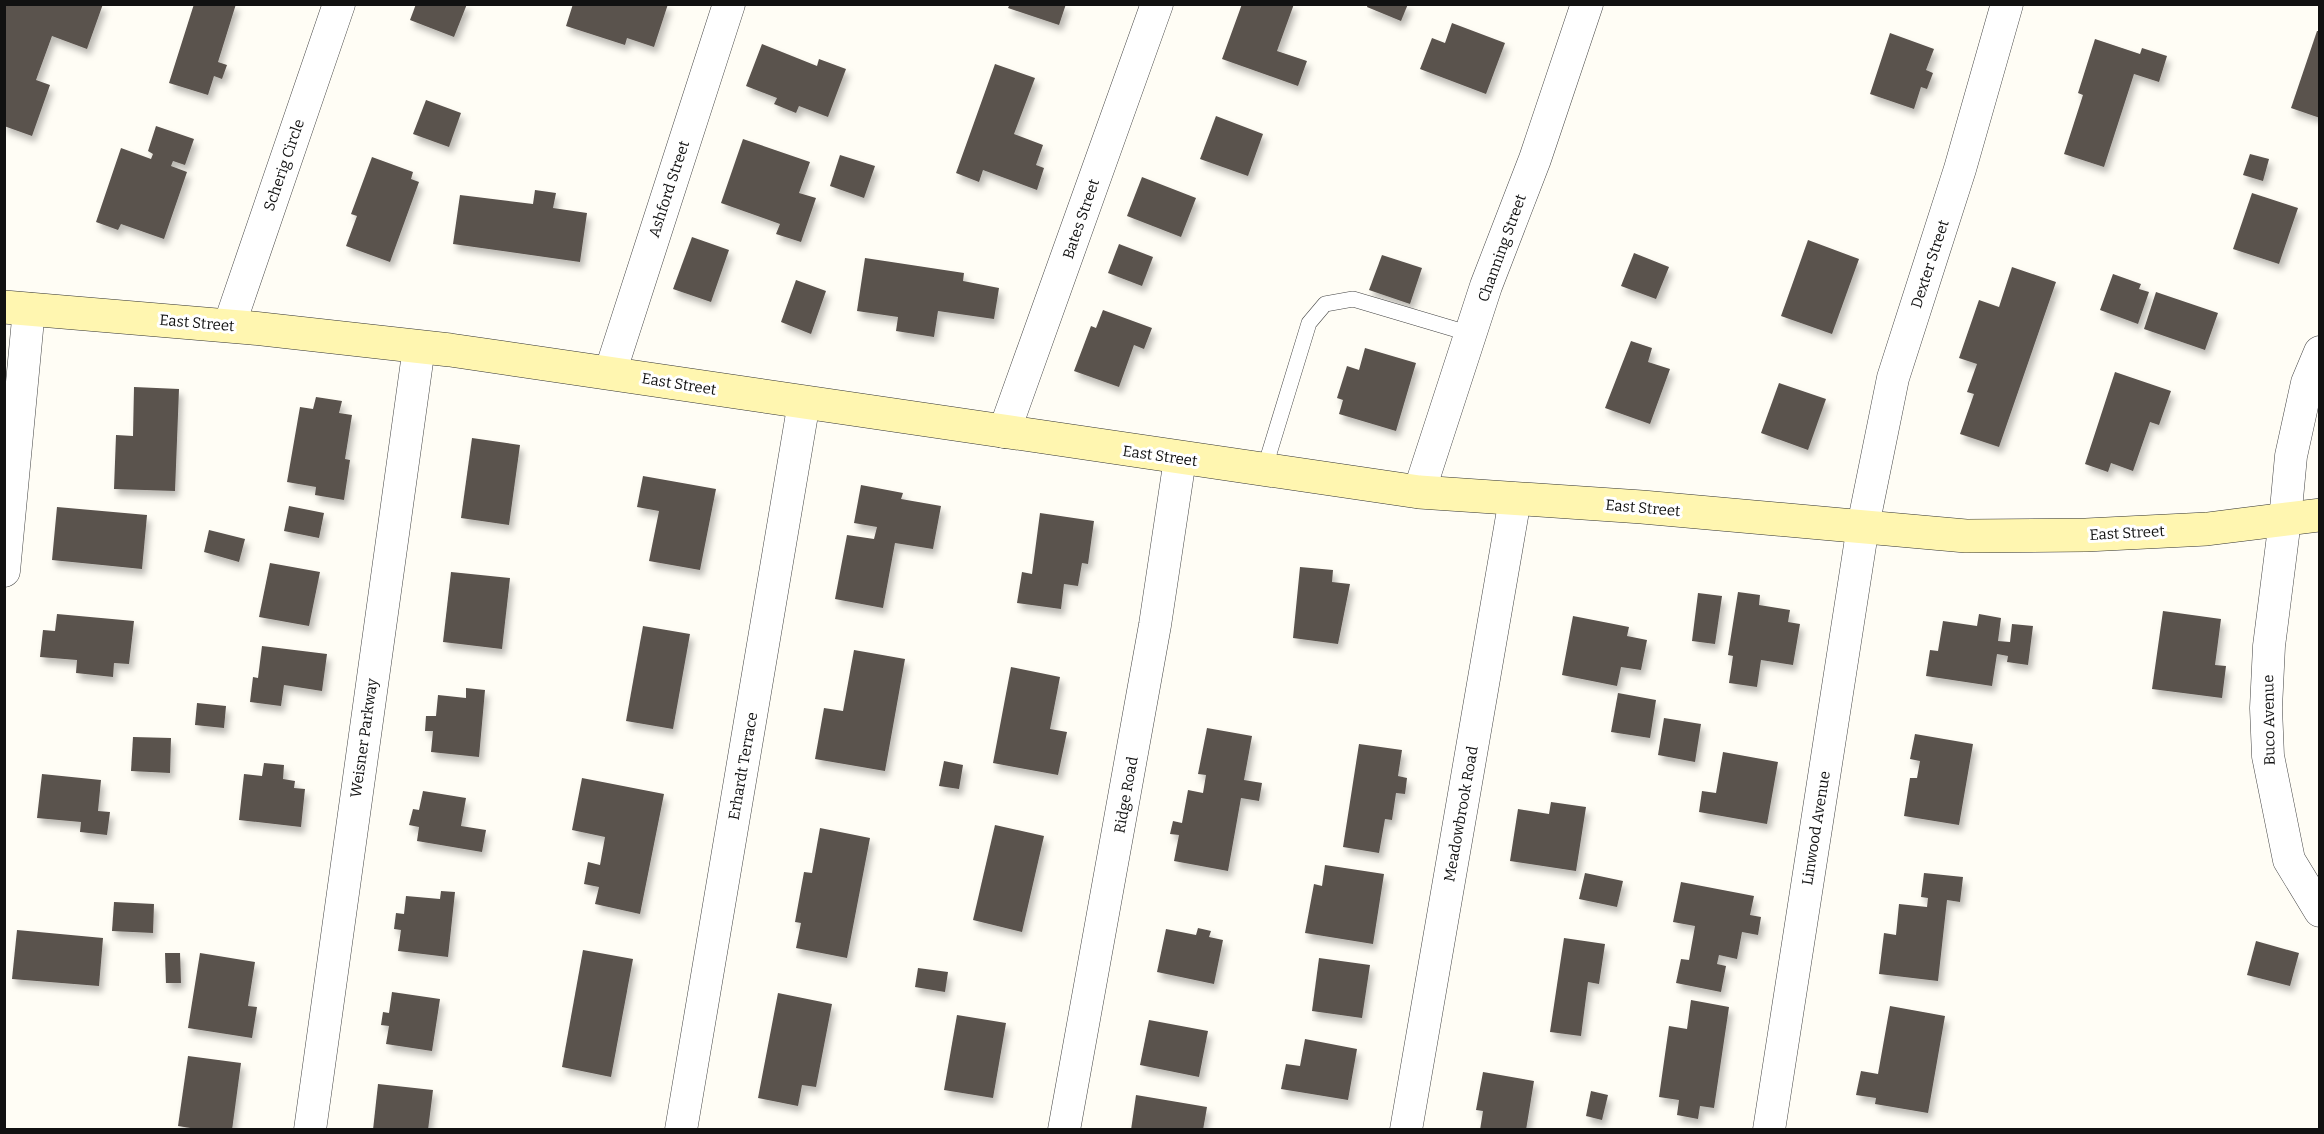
<svg xmlns="http://www.w3.org/2000/svg" width="2324" height="1134" font-family="Bitter,serif">
	<style>
		.building { fill: #5a524d; filter: url(#shadow) }
		.lines { fill: none; stroke-linecap: round; stroke-linejoin: round }
		.service-casing { stroke: #444; stroke-width: 16 }
		.minor-casing { stroke: #444; stroke-width: 33 }
		.secondary-casing { stroke: #333; stroke-width: 34 }
		.service { stroke: #fff; stroke-width: 15 }
		.minor { stroke: #fff; stroke-width: 32 }
		.secondary { stroke: #fff6b0; stroke-width: 33 }
		.labels { text-anchor: middle; stroke-width: 6; stroke-linejoin: round; paint-order: stroke }
		.street-label { font-size: 15px; fill: #111; stroke: #fff }
	</style>
	<defs>
		<filter id="shadow"><feDropShadow dx="3.5" dy="6" stdDeviation="3" flood-color="#0004"/></filter>
	</defs>
	<rect width="100%" height="100%" fill="#fffdf5"/>
	<g class="building">
		<path d="M4 4H103L87 49 52 36 36 80 50 85 32 136 4 126Z"/>
		<path d="M194 4H236L218 62 227 65 222 79 214 76 208 95 169 83Z"/>
		<path d="M416 4H467L454 37 410 20Z"/>
		<path d="M573 4H668L654 47 627 38 625 45 566 26Z"/>
		<path d="M1010 4H1066L1059 25 1008 8Z"/>
		<path d="M1242 4H1294L1277 51 1307 61 1298 86 1222 59Z"/>
		<path d="M1368 4H1408L1401 21 1367 7Z"/>
		<path d="M1452 23 1505 43 1486 94 1420 69 1432 38 1445 43Z"/>
		<path d="M2317 31H2320V118L2291 108Z"/>
		<path d="M1890 33 1934 49 1926 70 1933 73 1927 89 1921 87 1914 109 1870 94Z"/>
		<path d="M2095 39 2140 54 2142 48 2167 56 2159 82 2134 74 2104 167 2064 154 2083 95 2078 93Z"/>
		<path d="M762 44 817 66 819 59 846 69 828 117 799 106 796 113 774 104 777 98 746 86Z"/>
		<path d="M995 64 1035 78 1014 134 1043 145 1036 165 1044 168 1037 190 983 170 979 182 956 173Z"/>
		<path d="M426 100 461 113 449 147 413 134Z"/>
		<path d="M1216 116 1263 134 1248 176 1200 159Z"/>
		<path d="M156 126 194 139 185 165 173 161 171 166 187 172 164 239 121 224 118 230 96 222 121 148 151 159 153 154 148 151Z"/>
		<path d="M743 139 810 162 799 193 816 198 801 242 776 234 780 224 721 203Z"/>
		<path d="M2250 154 2269 159 2263 181 2243 175Z"/>
		<path d="M840 155 875 166 864 198 830 186Z"/>
		<path d="M372 157 413 172 411 179 419 182 390 262 346 246 357 216 351 214Z"/>
		<path d="M1142 177 1196 198 1181 237 1127 216Z"/>
		<path d="M535 190 556 193 553 208 587 213 580 262 453 244 460 195 533 204Z"/>
		<path d="M2252 193 2298 208 2279 264 2233 249Z"/>
		<path d="M692 237 729 250 711 302 673 289Z"/>
		<path d="M1808 240 1859 259 1832 334 1781 316Z"/>
		<path d="M1119 244 1153 257 1142 286 1108 273Z"/>
		<path d="M1634 253 1669 267 1656 299 1621 286Z"/>
		<path d="M1382 255 1422 268 1410 304 1369 290Z"/>
		<path d="M865 258 964 273 963 281 999 288 994 319 938 311 934 337 896 331 898 317 857 311Z"/>
		<path d="M2012 267 2056 282 1999 447 1960 434 1974 394 1967 392 1977 364 1959 358 1979 300 1999 307Z"/>
		<path d="M2113 274 2141 284 2139 289 2149 292 2138 324 2100 310Z"/>
		<path d="M796 280 826 291 811 334 781 322Z"/>
		<path d="M2156 292 2218 313 2205 350 2144 329Z"/>
		<path d="M1103 310 1152 328 1144 349 1134 345 1119 387 1074 371 1091 326 1096 328Z"/>
		<path d="M1631 341 1652 348 1648 362 1670 369 1650 424 1605 408Z"/>
		<path d="M1365 348 1416 363 1396 431 1339 414 1343 400 1337 398 1347 366 1359 370Z"/>
		<path d="M2115 372 2171 391 2159 425 2150 422 2133 471 2111 463 2108 472 2085 464Z"/>
		<path d="M1779 383 1826 399 1808 450 1761 433Z"/>
		<path d="M134 387 179 389 175 491 114 489 116 435 133 436Z"/>
		<path d="M316 397 342 401 339 413 352 415 345 459 350 460 344 500 315 495 316 487 287 482 300 407 313 409Z"/>
		<path d="M472 438 520 445 509 525 461 518Z"/>
		<path d="M643 476 716 489 700 570 649 561 659 511 637 507Z"/>
		<path d="M861 485 903 493 901 499 941 506 933 549 895 543 883 608 835 599 847 535 874 539 877 527 854 523Z"/>
		<path d="M289 506 324 513 319 538 284 531Z"/>
		<path d="M57 507 147 515 142 569 52 560Z"/>
		<path d="M1040 513 1094 521 1088 564 1082 563 1078 586 1064 584 1061 609 1017 603 1022 572 1032 574Z"/>
		<path d="M209 530 245 539 239 562 204 552Z"/>
		<path d="M270 563 320 572 309 626 259 617Z"/>
		<path d="M1300 567 1333 570 1332 582 1350 584 1338 644 1293 638Z"/>
		<path d="M451 572 510 578 502 649 443 642Z"/>
		<path d="M1738 592 1760 595 1759 605 1790 610 1788 622 1800 624 1793 665 1761 660 1757 687 1729 683 1733 656 1728 655Z"/>
		<path d="M1698 593 1722 596 1715 644 1692 641Z"/>
		<path d="M2163 611 2221 619 2215 665 2226 666 2222 698 2152 689Z"/>
		<path d="M57 614 134 621 129 664 114 663 113 677 76 673 77 660 40 657 43 630 55 631Z"/>
		<path d="M1979 614 2001 618 1998 641 2010 642 2012 624 2033 626 2028 665 2007 662 2008 656 1997 654 1992 686 1926 676 1930 650 1938 651 1943 621 1977 626Z"/>
		<path d="M1573 616 1629 627 1627 636 1647 640 1641 670 1621 667 1617 686 1562 675Z"/>
		<path d="M643 626 690 634 673 729 626 721Z"/>
		<path d="M262 646 327 654 322 691 284 685 281 706 250 702 253 677 258 678Z"/>
		<path d="M854 650 905 659 885 771 815 759 824 708 843 711Z"/>
		<path d="M1011 667 1060 677 1050 729 1067 732 1058 775 993 763Z"/>
		<path d="M466 688 485 690 479 757 431 752 433 731H425L426 716H436L438 695 466 698Z"/>
		<path d="M1618 693 1656 700 1650 738 1611 732Z"/>
		<path d="M197 703 226 706 224 728 195 725Z"/>
		<path d="M1664 718 1701 724 1695 762 1658 755Z"/>
		<path d="M1207 728 1252 736 1244 780 1262 783 1259 801 1241 798 1228 871 1174 861 1179 835 1170 834 1173 821 1182 823 1188 790 1203 793 1206 775 1198 774Z"/>
		<path d="M1915 734 1973 744 1959 825 1904 816 1910 778H1917L1920 761 1910 759Z"/>
		<path d="M133 737 171 738 170 773 131 771Z"/>
		<path d="M1359 744 1402 750 1398 776 1407 778 1405 794 1396 793 1392 820 1385 819 1379 853 1343 847Z"/>
		<path d="M1723 752 1778 762 1767 824 1699 812 1702 791 1716 793Z"/>
		<path d="M944 761 963 765 959 789 939 786Z"/>
		<path d="M264 763 284 765 283 779 295 781 294 788 305 789 301 827 239 820 244 774 262 776Z"/>
		<path d="M42 774 101 780 98 811 110 812 107 835 80 832 81 822 37 818Z"/>
		<path d="M582 778 664 794 640 914 595 904 599 887 584 884 588 862 600 865 605 837 572 830Z"/>
		<path d="M423 791 466 798 461 826 486 830 482 852 417 841 419 827 409 825 413 809 419 810Z"/>
		<path d="M1551 802 1586 807 1576 871 1510 861 1518 809 1549 814Z"/>
		<path d="M995 825 1044 836 1022 932 973 920Z"/>
		<path d="M820 828 870 838 847 958 796 948 801 923 795 922 804 872 812 873Z"/>
		<path d="M1325 865 1384 874 1373 944 1305 933 1314 884 1322 886Z"/>
		<path d="M1585 873 1623 881 1617 907 1579 899Z"/>
		<path d="M1924 873 1963 877 1960 902 1947 900 1938 981 1879 974 1884 933 1896 935 1899 904 1927 907 1928 898 1921 897Z"/>
		<path d="M1681 882 1754 896 1750 915 1761 917 1758 935 1742 932 1737 959 1719 955 1717 964 1726 966 1721 992 1676 983 1681 959 1689 960 1695 926 1673 922Z"/>
		<path d="M441 891 455 892 448 957 398 951 401 930 394 929 396 913 404 914 406 896 440 899Z"/>
		<path d="M114 902 154 904 153 933 112 931Z"/>
		<path d="M1198 928 1211 931 1209 937 1223 940 1214 984 1157 972 1166 929 1196 935Z"/>
		<path d="M17 930 103 938 99 986 12 979Z"/>
		<path d="M1564 938 1605 944 1599 984 1588 982 1581 1036 1550 1032Z"/>
		<path d="M2256 941 2299 953 2290 986 2247 975Z"/>
		<path d="M583 950 633 959 611 1077 562 1067Z"/>
		<path d="M165 953H180L181 983H166Z"/>
		<path d="M200 953 255 962 248 1006 257 1007 252 1038 188 1028Z"/>
		<path d="M1319 958 1370 965 1362 1018 1312 1011Z"/>
		<path d="M918 968 948 972 945 992 915 987Z"/>
		<path d="M392 992 440 999 432 1051 386 1044 389 1026 381 1025 383 1012 389 1013Z"/>
		<path d="M778 993 832 1004 816 1087 802 1085 798 1106 758 1098Z"/>
		<path d="M1691 1000 1729 1007 1714 1108 1700 1106 1698 1119 1677 1115 1679 1100 1659 1097 1669 1026 1687 1029Z"/>
		<path d="M1890 1006 1945 1016 1928 1113 1875 1104 1876 1098 1856 1095 1861 1071 1878 1074Z"/>
		<path d="M957 1015 1006 1023 993 1098 944 1090Z"/>
		<path d="M1149 1020 1208 1031 1199 1077 1140 1065Z"/>
		<path d="M1305 1039 1357 1049 1348 1100 1281 1089 1286 1064 1300 1066Z"/>
		<path d="M188 1056 241 1063 232 1130H203L178 1126Z"/>
		<path d="M1483 1072 1534 1081 1526 1130H1480L1483 1111 1476 1110Z"/>
		<path d="M378 1084 433 1090 428 1130H373Z"/>
		<path d="M1591 1091 1608 1095 1602 1120 1586 1116Z"/>
		<path d="M1136 1095 1207 1107 1203 1130H1131Z"/>
	</g>
	<g class="lines">
		<g class="service-casing">
			<path id="service" d="M1264 470 1309 323 1325 304 1353 299 1471 334"/>
		</g>
		<g class="minor-casing">
			<g id="minor">
				<path d="M229 326 339 4"/>
				<path d="M2320 352 2307 383 2291 456 2285 520 2269 646 2266 708 2268 756 2289 860 2320 911"/>
				<path d="M610 373 729 4"/>
				<path d="M1004 432 1157 4"/>
				<path d="M1419 492 1486 286 1535 159 1587 4"/>
				<path d="M4 571 29 309"/>
				<path d="M310 1130 419 347"/>
				<path d="M681 1130 804 402"/>
				<path d="M1064 1130 1155 625 1180 459"/>
				<path d="M1406 1130 1515 499"/>
				<path d="M1769 1130 1863 526 1893 378 1960 169 2007 4"/>
			</g>
		</g>
		<g class="secondary-casing">
			<path id="secondary" d="M4 307 252 328 450 350 1419 492 1642 507 1966 536 2086 535 2207 529 2320 515"/>
		</g>
		<use href="#service" class="service"/>
		<use href="#minor" class="minor"/>
		<use href="#secondary" class="secondary"/>
	</g>
	<g class="labels">
		<g class="street-label">
			<text transform="translate(284 165) rotate(-71)" y="5">Scherig Circle</text>
			<text transform="translate(669 189) rotate(-72)" y="5">Ashford Street</text>
			<text transform="translate(1081 219) rotate(-71)" y="5">Bates Street</text>
			<text transform="translate(1502 248) rotate(-70)" y="5">Channing Street</text>
			<text transform="translate(1930 264) rotate(-72)" y="5">Dexter Street</text>
			<text transform="translate(197 323) rotate(5)" y="5">East Street</text>
			<text transform="translate(679 384) rotate(9)" y="5">East Street</text>
			<text transform="translate(1160 456) rotate(8)" y="5">East Street</text>
			<text transform="translate(1643 508) rotate(5)" y="5">East Street</text>
			<text transform="translate(2127 533) rotate(-3)" y="5">East Street</text>
			<text transform="translate(2269 720) rotate(-91)" y="5">Buco Avenue</text>
			<text transform="translate(364 738) rotate(-82)" y="5">Weisner Parkway</text>
			<text transform="translate(743 766) rotate(-80)" y="5">Erhardt Terrace</text>
			<text transform="translate(1126 795) rotate(-80)" y="5">Ridge Road</text>
			<text transform="translate(1461 814) rotate(-80)" y="5">Meadowbrook Road</text>
			<text transform="translate(1816 828) rotate(-81)" y="5">Linwood Avenue</text>
		</g>
	</g>
	<rect width="2324" height="1134" fill="none" stroke="#111111" stroke-width="12"/>
</svg>
